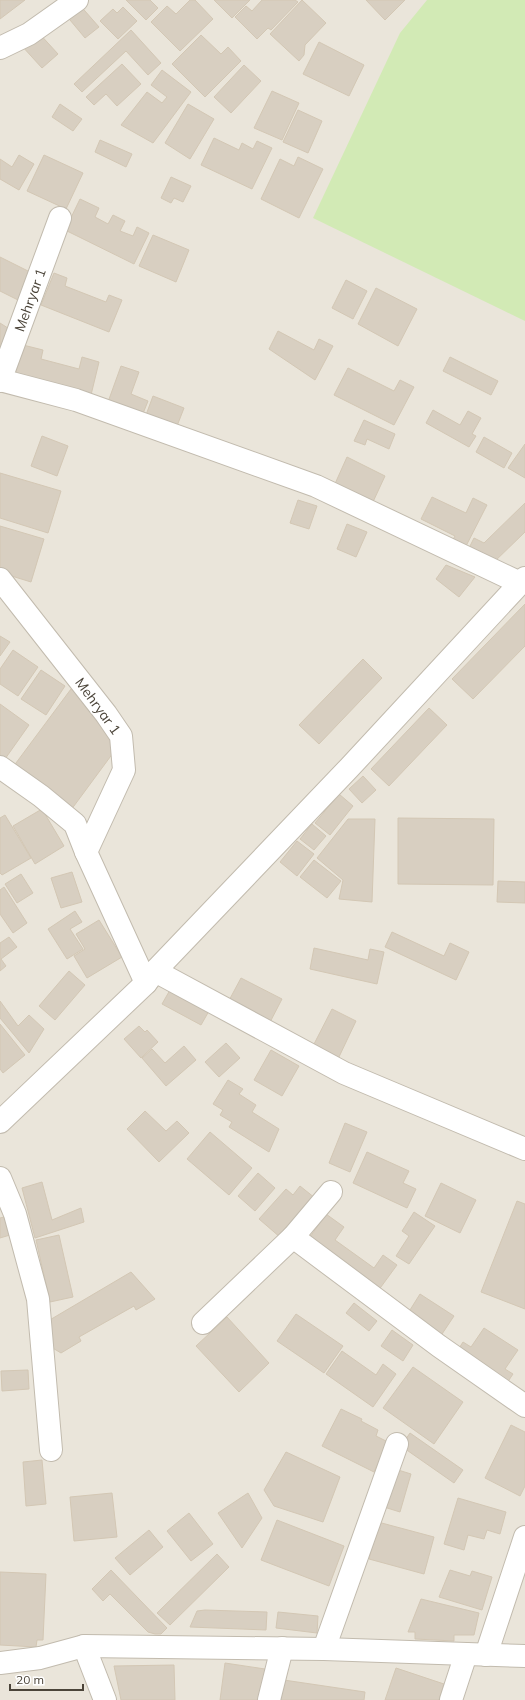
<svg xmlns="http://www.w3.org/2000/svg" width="525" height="1700" font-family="Mulish,sans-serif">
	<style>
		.residential { fill: #eae5da }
		.green { fill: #d2eab5 }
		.building { fill: #d8cfc1; stroke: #d3c7b4 }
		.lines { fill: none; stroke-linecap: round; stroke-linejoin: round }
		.minor-casing { stroke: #c2bbae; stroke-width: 24 }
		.minor { stroke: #fff; stroke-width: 22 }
		.labels { text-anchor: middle; stroke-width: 3; stroke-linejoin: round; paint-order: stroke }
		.street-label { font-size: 14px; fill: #4b4439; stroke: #fff }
	</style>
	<rect width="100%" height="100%" fill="#f6f3ec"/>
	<rect class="residential" x="0" y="0" width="525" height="1700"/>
	<path class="green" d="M427 0H525V321L313 218 400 33Z"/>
	<g class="building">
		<path d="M0 0H25L0 19Z"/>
		<path d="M126 0H150L158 8 146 20Z"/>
		<path d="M190 0H195L213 19 180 51 151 22 167 6 176 14Z"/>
		<path d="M214 0H250L232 18Z"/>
		<path d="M262 0H295L298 2 271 30 268 28 257 39 235 17 246 6 252 11Z"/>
		<path d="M302 0 326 23 305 45 304 55 299 61 270 34Z"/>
		<path d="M366 0H405L385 20Z"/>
		<path d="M78 3 99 27 85 38 65 14Z"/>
		<path d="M123 7 137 21 118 39 100 21 113 9 117 13Z"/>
		<path d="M131 30 161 63 148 75 126 51 82 92 74 84Z"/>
		<path d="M37 31 58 54 42 68 21 45Z"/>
		<path d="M201 35 221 54 228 47 241 61 205 97 172 64Z"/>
		<path d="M319 42 364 65 349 96 303 74Z"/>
		<path d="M122 64 141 84 117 106 106 94 94 105 86 97Z"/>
		<path d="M244 65 261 81 231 113 214 97Z"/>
		<path d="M162 70 191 92 153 143 121 125 147 92 162 103 167 97 151 85Z"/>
		<path d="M272 91 299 103 282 140 254 128Z"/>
		<path d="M60 104 82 119 73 131 52 117Z"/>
		<path d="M188 104 214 119 190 159 165 143Z"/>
		<path d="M298 110 322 121 308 153 283 142Z"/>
		<path d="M214 138 239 150 242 143 253 149 257 141 272 148 252 189 201 165Z"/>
		<path d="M100 140 132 154 126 167 95 152Z"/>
		<path d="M19 155 34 164 19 190 0 179V159L12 167Z"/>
		<path d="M44 155 83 173 66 209 27 191Z"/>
		<path d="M298 157 323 169 299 218 261 199 280 159 294 166Z"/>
		<path d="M171 177 191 186 183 202 174 198 171 203 161 198Z"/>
		<path d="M80 199 99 208 95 217 108 224 113 215 125 221 120 231 133 236 137 227 149 233 134 264 65 230Z"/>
		<path d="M153 235 189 250 176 282 139 266Z"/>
		<path d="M0 257 36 275 22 302 0 291Z"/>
		<path d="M54 273 67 278 65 286 106 302 109 295 122 300 109 332 41 305Z"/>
		<path d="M346 280 367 291 353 319 332 308Z"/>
		<path d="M376 288 417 309 398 346 358 324Z"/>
		<path d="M0 323 11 330 2 350 0 349Z"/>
		<path d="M278 331 314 350 319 339 333 346 315 380 269 349Z"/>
		<path d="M23 345 43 350 41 359 79 369 82 357 99 362 91 395 15 375Z"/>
		<path d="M450 357 498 381 491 395 443 371Z"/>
		<path d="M121 366 139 372 131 394 148 401 142 416 108 402Z"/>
		<path d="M348 368 394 391 400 380 414 387 394 425 334 395Z"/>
		<path d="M153 396 184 408 177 426 146 415Z"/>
		<path d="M433 410 460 425 468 411 481 418 472 434 476 436 469 447 426 423Z"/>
		<path d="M364 420 395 434 389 449 367 439 365 445 354 441Z"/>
		<path d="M42 436 68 446 57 476 31 466Z"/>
		<path d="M484 437 512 453 504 468 476 452Z"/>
		<path d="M525 444V478L508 468Z"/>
		<path d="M347 457 385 476 372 504 334 486Z"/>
		<path d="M0 473 61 491 48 533 0 518Z"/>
		<path d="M432 497 466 513 473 498 487 505 464 550 451 543 455 536 421 519Z"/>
		<path d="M298 500 317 506 309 529 290 523Z"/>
		<path d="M525 503V532L491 565 467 552 474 538 484 543Z"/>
		<path d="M347 524 367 532 356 557 337 549Z"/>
		<path d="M0 526 44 539 31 582 2 573 0 569Z"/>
		<path d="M446 565 475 577 459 597 436 579Z"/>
		<path d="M525 604V646L473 699 452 679Z"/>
		<path d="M0 636 10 642 0 656Z"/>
		<path d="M13 650 38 667 18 696 0 684V669Z"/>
		<path d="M363 659 382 678 319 744 299 725Z"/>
		<path d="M41 670 65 686 46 715 21 699Z"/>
		<path d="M74 685 100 713 116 749 71 810 13 767Z"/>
		<path d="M0 704 29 725 5 759 0 755Z"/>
		<path d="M429 708 447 725 389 786 371 769Z"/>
		<path d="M363 776 376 790 362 803 349 789Z"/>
		<path d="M339 794 353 806 330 835 315 823Z"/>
		<path d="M42 809 64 846 35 864 13 826Z"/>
		<path d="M5 815 31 858 2 875 0 873V818Z"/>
		<path d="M398 818 494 819 493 885 398 884Z"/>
		<path d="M348 819H375L372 902 339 899 343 880 317 858Z"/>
		<path d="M312 824 326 836 314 850 300 839Z"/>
		<path d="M297 841 314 854 297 876 280 862Z"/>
		<path d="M314 860 341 881 327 898 300 877Z"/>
		<path d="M72 872 82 902 61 908 51 878Z"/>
		<path d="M21 874 33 893 17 903 5 884Z"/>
		<path d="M498 881 525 882V903L497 902Z"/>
		<path d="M4 887 27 923 13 933 0 914V890Z"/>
		<path d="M75 911 82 922 70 929 83 949 67 959 48 929Z"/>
		<path d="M99 920 122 957 87 978 74 956 85 949 76 934Z"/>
		<path d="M392 932 444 956 450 943 469 952 456 980 385 947Z"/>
		<path d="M9 937 17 947 1 959 6 966 0 971V943Z"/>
		<path d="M314 948 368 960 370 949 384 952 377 984 310 969Z"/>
		<path d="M69 971 85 985 55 1020 39 1006Z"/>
		<path d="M241 978 282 999 267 1028 226 1006Z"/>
		<path d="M170 990 209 1011 201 1025 162 1004Z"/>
		<path d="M0 1001 18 1026 29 1015 44 1029 29 1053 0 1018Z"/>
		<path d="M332 1009 356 1021 338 1059 313 1046Z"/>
		<path d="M0 1024 25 1055 3 1073 0 1069Z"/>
		<path d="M139 1026 145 1032 147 1030 158 1042 141 1058 124 1039Z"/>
		<path d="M226 1043 240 1058 219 1077 205 1062Z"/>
		<path d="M184 1046 196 1060 166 1086 142 1058 152 1049 165 1063Z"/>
		<path d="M271 1050 299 1066 282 1096 254 1080Z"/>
		<path d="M228 1080 243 1089 239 1094 256 1105 252 1112 279 1129 269 1152 229 1127 232 1122 220 1115 223 1110 213 1104Z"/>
		<path d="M145 1111 166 1131 177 1121 189 1133 159 1162 127 1129Z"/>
		<path d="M345 1123 367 1132 350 1172 329 1163Z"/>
		<path d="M210 1132 252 1168 229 1195 187 1159Z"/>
		<path d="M367 1152 409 1171 403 1183 416 1189 407 1208 353 1183Z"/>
		<path d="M258 1173 275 1188 255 1211 238 1196Z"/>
		<path d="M42 1182 52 1220 81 1208 84 1222 35 1238 22 1188Z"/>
		<path d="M441 1183 476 1200 460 1233 425 1216Z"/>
		<path d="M300 1186 315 1198 281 1238 259 1219 286 1189 293 1195Z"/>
		<path d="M517 1201 525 1204V1309L481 1292Z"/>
		<path d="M414 1212 435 1226 409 1264 396 1256 409 1236 402 1231Z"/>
		<path d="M326 1214 344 1227 335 1240 374 1268 383 1255 397 1265 378 1291 308 1240Z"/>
		<path d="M4 1217 10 1235 0 1238V1218Z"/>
		<path d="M59 1235 73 1297 50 1302 36 1240Z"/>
		<path d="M131 1272 155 1299 136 1310 134 1306 79 1337 81 1341 61 1353 51 1347 48 1321Z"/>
		<path d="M420 1294 454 1316 438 1340 405 1318Z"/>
		<path d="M354 1303 377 1321 369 1331 346 1313Z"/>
		<path d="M296 1314 343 1346 324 1373 277 1341Z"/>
		<path d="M227 1317 269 1363 239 1392 196 1346Z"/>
		<path d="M484 1328 518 1350 505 1369 513 1374 505 1386 456 1353 463 1342 471 1347Z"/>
		<path d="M392 1330 413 1345 403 1361 381 1346Z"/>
		<path d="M342 1351 376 1375 383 1364 396 1374 373 1407 326 1374Z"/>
		<path d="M413 1367 463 1402 434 1444 383 1408Z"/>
		<path d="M28 1370 29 1389 2 1391 1 1371Z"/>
		<path d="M341 1409 362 1419 361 1421 378 1430 376 1436 388 1442 374 1472 322 1446Z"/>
		<path d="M511 1425 525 1432V1486L520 1496 485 1478Z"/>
		<path d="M410 1433 463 1470 454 1483 401 1446Z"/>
		<path d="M286 1452 340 1477 323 1522 274 1506 264 1490Z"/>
		<path d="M42 1460 46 1504 26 1506 23 1462Z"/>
		<path d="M395 1469 411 1474 400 1512 384 1507Z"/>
		<path d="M112 1493 117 1537 74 1541 70 1497Z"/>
		<path d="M248 1493 262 1518 242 1548 218 1513Z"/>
		<path d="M458 1498 506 1512 500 1534 487 1530 484 1539 468 1535 464 1550 444 1544Z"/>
		<path d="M189 1513 213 1544 191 1561 167 1531Z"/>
		<path d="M277 1520 344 1546 329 1586 261 1560Z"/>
		<path d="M378 1522 434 1537 424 1574 369 1559Z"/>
		<path d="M149 1530 163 1547 130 1575 115 1558Z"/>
		<path d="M217 1554 229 1567 170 1625 157 1613Z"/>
		<path d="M111 1570 167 1628 161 1634H155L148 1632 110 1594 103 1601 92 1589Z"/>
		<path d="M450 1570 470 1576 472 1571 492 1577 482 1610 439 1597Z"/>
		<path d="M0 1572 46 1574 43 1640H37L36 1647 0 1645Z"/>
		<path d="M421 1599 479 1613 474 1635H454V1641L415 1639V1632H408Z"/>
		<path d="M205 1610 267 1612 266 1630 190 1627 197 1611Z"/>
		<path d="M278 1612 318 1616 317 1633 276 1628Z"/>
		<path d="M225 1663 265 1669 261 1700H220Z"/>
		<path d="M174 1665 175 1700H121L114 1666Z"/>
		<path d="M396 1668 444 1684 439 1700H385Z"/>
		<path d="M277 1679 365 1692 364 1700H275Z"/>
	</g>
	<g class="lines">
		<g class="minor-casing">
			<g id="minor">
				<path d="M0 48 29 34 77 0"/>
				<path d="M0 380 76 400 316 486 520 583"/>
				<path d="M0 381 60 218"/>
				<path d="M0 579 106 714 121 736 124 770 86 852"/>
				<path d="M0 767 41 796 75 824 86 852 146 983"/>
				<path d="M155 971 344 1073 525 1149"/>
				<path d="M0 1122 146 983 155 971 349 768 525 578"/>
				<path d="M0 1178 15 1214 38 1299 51 1450"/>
				<path d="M293 1237 439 1346 525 1406"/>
				<path d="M203 1323 293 1237 331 1192"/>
				<path d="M84 1646 105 1700"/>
				<path d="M324 1649 397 1444"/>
				<path d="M486 1655 525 1537"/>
				<path d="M0 1663 40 1658 84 1646 324 1649 525 1656"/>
				<path d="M269 1700 282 1648"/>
				<path d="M451 1700 466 1654"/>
			</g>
		</g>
		<use href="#minor" class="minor"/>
	</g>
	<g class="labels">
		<g class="street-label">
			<text transform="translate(30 300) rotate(-70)" y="5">Mehryar 1</text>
			<text transform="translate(98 706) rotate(54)" y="5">Mehryar 1</text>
		</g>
	</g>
	<path d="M10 1684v6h73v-6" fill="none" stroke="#4b4439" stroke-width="2"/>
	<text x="16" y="1684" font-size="12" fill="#4b4439" stroke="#ffffff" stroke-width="3" paint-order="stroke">20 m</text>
</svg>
